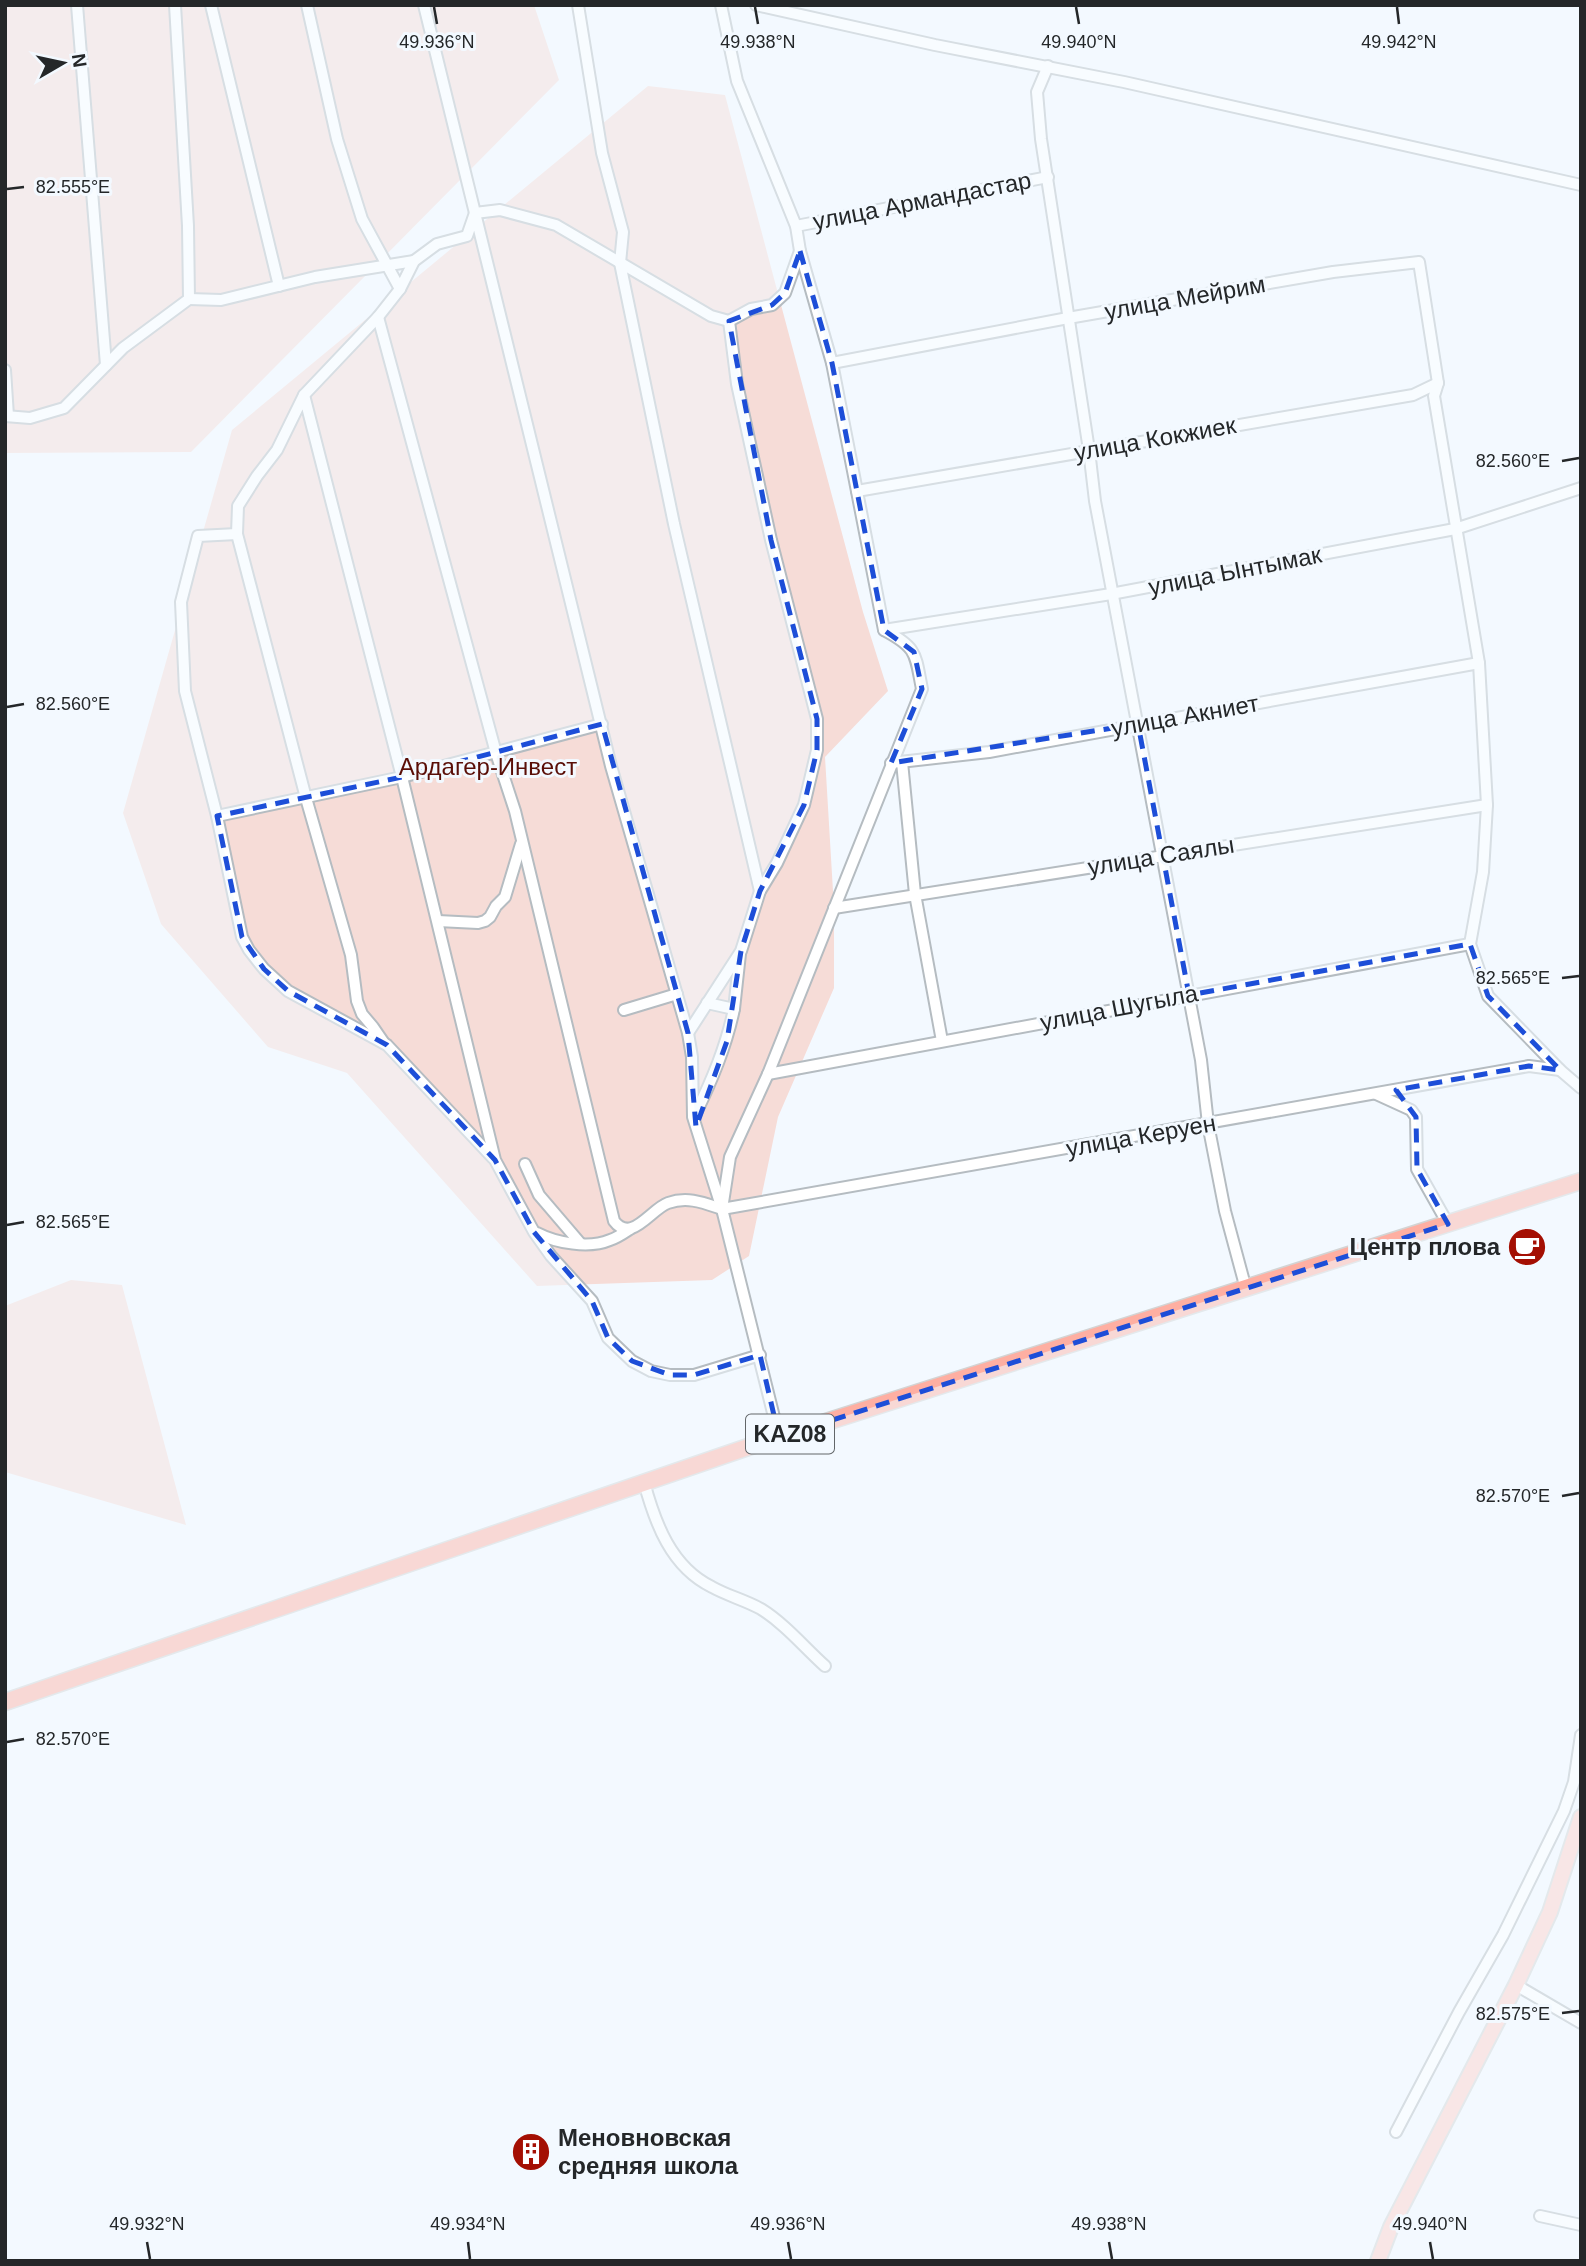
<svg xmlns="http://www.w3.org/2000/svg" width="1586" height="2266" font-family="Helvetica,sans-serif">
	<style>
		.green { fill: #f6dcd7 }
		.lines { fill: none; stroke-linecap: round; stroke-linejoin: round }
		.minor-casing { stroke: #b5bcc1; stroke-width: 14 }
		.major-casing { stroke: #d3d4d4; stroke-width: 18 }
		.highway-casing { stroke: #d3d4d4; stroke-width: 19 }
		.minor { stroke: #fff; stroke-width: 10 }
		.major { stroke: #fecfc7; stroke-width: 14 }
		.highway { stroke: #feafa2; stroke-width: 16 }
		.marked { fill: none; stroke: #1d4ed8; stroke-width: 5; stroke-dasharray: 14 9; stroke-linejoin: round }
		.ticks { fill: none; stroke: #242729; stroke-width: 2.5 }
		.labels { text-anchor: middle; stroke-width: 6; stroke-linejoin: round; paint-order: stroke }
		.shield { fill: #f3f9ff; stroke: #626669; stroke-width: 2 }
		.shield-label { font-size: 23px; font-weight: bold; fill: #242729 }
		.street-label { font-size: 24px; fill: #242729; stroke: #f3f9ff }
		.park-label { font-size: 24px; fill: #5a0e07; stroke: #f3f9ff }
		.poi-label { font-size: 24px; font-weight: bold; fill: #242729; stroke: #f3f9ff; text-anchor: end }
		.ticks-label { font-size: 18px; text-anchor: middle; fill: #242729; stroke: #f3f9ff; stroke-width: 6; stroke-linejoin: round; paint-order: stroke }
	</style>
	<rect width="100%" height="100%" fill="#f3f9ff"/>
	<g class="green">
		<path d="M5 5H534L559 80 191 452 5 453Z"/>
		<path d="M648 86 725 95 863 612 888 691 825 757 834 908V988L778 1117 749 1256 712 1280 537 1286 347 1073 268 1047 161 924 123 813 232 430Z"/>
		<path d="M71 1280 122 1285 186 1525 5 1472V1306Z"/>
	</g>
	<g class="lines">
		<g class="minor-casing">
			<g id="minor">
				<path d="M77 5 106 365"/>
				<path d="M211 5 279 286"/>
				<path d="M307 5 337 139 362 219 400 289"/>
				<path d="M424 5 475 213 500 210 556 225 711 316 729 321"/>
				<path d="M578 5 602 153 623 232 620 263 674 524 760 891"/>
				<path d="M721 5 737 81 796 226 800 251 832 363 884 630C918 648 915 654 922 689L768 1074 730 1157 722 1209 779 1437"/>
				<path d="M756 5 935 45 1124 82 1581 185"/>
				<path d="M1048 66 1037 92 1041 139 1089 450 1095 501 1201 1060 1208 1124 1225 1211 1246 1289"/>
				<path d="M796 226 1048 177"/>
				<path d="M189 299 221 300 315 277 414 261"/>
				<path d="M378 317 496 753 515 811 614 1221C631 1244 651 1209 668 1203 688 1196 704 1203 722 1209L1529 1066 1560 1070"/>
				<path d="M832 363 1068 318 1333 272 1419 262 1438 383"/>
				<path d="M5 370 8 416"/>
				<path d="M304 395 378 317 400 289 414 261 437 244 467 236 475 213 611 766 688 1033 692 1057 693 1117 721 1206"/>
				<path d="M5 416 30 418 64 408 123 348 189 299 188 226 175 5"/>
				<path d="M857 491 1413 395 1438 383 1434 396 1479 663 1487 805 1483 872 1470 944 1488 996 1560 1070 1581 1088"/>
				<path d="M237 534 198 536 181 602 185 691 217 816 242 937 249 950 264 969 288 991 387 1045 493 1158"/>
				<path d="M884 630 1111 594 1455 529 1581 488"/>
				<path d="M902 762 915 894 942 1041"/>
				<path d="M891 763 989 752 1479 663"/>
				<path d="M217 816 402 777 602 724"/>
				<path d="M834 908 1487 805"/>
				<path d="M438 921 478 923 485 921 490 917 496 906 505 897 521 844"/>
				<path d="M734 1009 740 954"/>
				<path d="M624 1010 677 994"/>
				<path d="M688 1033 741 951 760 891 777 863 804 805 817 750V719L771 540 737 384 729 321 751 309 772 305 785 293 800 251"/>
				<path d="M384 1043 373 1027 362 1014 357 1001 351 955 306 798 237 534 238 506 257 476 277 450 304 395 402 777 495 1160 534 1232 551 1256 592 1301 608 1338 632 1361 651 1371 670 1375H694L760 1355"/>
				<path d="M768 1074 1470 944"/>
				<path d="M1376 1094 1411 1110 1416 1117 1417 1169 1448 1224"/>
				<path d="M695 1115C712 1080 726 1047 734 1009L707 1003"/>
				<path d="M525 1164 539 1195 580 1243"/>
				<path d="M537 1233C556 1243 589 1249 610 1240 617 1238 624 1233 630 1229"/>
				<path d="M644 1482C655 1523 671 1567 712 1587 728 1596 745 1600 761 1609 785 1624 804 1647 825 1666"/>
				<path d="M1516 1985 1581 2023"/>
				<path d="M1396 2132 1459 2012 1503 1935 1564 1811 1574 1782 1581 1735"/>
				<path d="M1540 2216 1581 2225"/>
			</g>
		</g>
		<g class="major-casing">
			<path id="major" d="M1378 2261 1391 2227 1516 1985 1550 1912 1581 1817"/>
		</g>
		<g class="highway-casing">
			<path id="highway" d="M5 1702 751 1446 1581 1181"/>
		</g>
		<use href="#minor" class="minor"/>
		<use href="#major" class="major"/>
		<use href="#highway" class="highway"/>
	</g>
	<path d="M0 0H1586V2266H0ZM800 251 832 363 884 630 914 652 922 689 891 763 1138 724 1189 995 1470 944 1488 996 1560 1070 1529 1066 1396 1090 1416 1117 1417 1169 1448 1224 779 1437 760 1355 694 1375H670L632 1361 608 1338 592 1301 534 1232 495 1160 387 1045 288 991 264 969 242 937 217 816 402 777 602 724 688 1033 696 1127 727 1041 741 951 760 891 804 805 817 750V719L771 540 729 321 772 305 785 293Z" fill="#f3f9ff" fill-opacity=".55" fill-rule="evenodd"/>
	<path class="marked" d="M800 251 832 363 884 630 914 652 922 689 891 763 1138 724 1189 995 1470 944 1488 996 1560 1070 1529 1066 1396 1090 1416 1117 1417 1169 1448 1224 779 1437 760 1355 694 1375H670L632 1361 608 1338 592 1301 534 1232 495 1160 387 1045 288 991 264 969 242 937 217 816 402 777 602 724 688 1033 696 1127 727 1041 741 951 760 891 804 805 817 750V719L771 540 729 321 772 305 785 293Z"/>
	<path class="ticks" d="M434 7 437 24M755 7 758 24M1076 7 1079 24M1397 7 1399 24M7 189 24 187M1562 461 1579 458M7 707 24 704M1562 978 1579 976M7 1225 24 1222M1562 1496 1579 1493M7 1742 24 1739M1562 2013 1579 2011M147 2242 150 2259M468 2242 470 2259M788 2242 791 2259M1109 2242 1112 2259M1430 2242 1433 2259"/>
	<defs>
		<g id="cafe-disc" transform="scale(2.0125)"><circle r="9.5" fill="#a40f03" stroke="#f3f9ff"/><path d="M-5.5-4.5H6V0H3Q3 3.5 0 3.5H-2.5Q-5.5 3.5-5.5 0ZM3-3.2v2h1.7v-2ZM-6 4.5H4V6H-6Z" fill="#fff"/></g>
		<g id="building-disc" transform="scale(2.0125)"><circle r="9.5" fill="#a40f03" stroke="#f3f9ff"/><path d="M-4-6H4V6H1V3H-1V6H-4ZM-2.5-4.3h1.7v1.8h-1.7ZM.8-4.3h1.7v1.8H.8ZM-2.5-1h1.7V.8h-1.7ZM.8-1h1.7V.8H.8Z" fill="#fff"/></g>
	</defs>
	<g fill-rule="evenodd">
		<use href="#cafe-disc" x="1527" y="1247"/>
		<use href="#building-disc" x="531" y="2152"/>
	</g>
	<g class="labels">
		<rect class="shield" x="746" y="1414.5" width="88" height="39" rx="5"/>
		<g class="shield-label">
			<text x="790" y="1442">KAZ08</text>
		</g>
		<g class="street-label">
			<text transform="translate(922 201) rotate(-11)" y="8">улица Армандастар</text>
			<text transform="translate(1185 298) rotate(-10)" y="8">улица Мейрим</text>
			<text transform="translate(1155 439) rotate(-10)" y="8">улица Кокжиек</text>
			<text transform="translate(1235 571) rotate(-11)" y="8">улица Ынтымак</text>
			<text transform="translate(1185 716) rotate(-10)" y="8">улица Акниет</text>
			<text transform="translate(1161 856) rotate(-9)" y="8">улица Саялы</text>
			<text transform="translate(1119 1008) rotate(-11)" y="8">улица Шугыла</text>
			<text transform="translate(1141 1136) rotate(-10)" y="8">улица Керуен</text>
		</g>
		<g class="park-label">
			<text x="488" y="775">Ардагер-Инвест</text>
		</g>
		<g class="poi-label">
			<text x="1500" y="1255">Центр плова</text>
			<text x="558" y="2146" text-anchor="start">Меновновская<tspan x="558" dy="28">средняя школа</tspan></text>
		</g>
	</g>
	<g class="ticks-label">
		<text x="1399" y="48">49.942°N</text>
		<text x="437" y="48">49.936°N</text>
		<text x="758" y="48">49.938°N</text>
		<text x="1079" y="48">49.940°N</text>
		<text x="73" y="193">82.555°E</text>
		<text x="1513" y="467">82.560°E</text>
		<text x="73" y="710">82.560°E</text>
		<text x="1513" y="984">82.565°E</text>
		<text x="73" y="1228">82.565°E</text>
		<text x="1513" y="1502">82.570°E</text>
		<text x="73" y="1745">82.570°E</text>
		<text x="1513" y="2020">82.575°E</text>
		<text x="147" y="2230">49.932°N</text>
		<text x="468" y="2230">49.934°N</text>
		<text x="788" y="2230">49.936°N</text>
		<text x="1109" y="2230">49.938°N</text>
		<text x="1430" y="2230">49.940°N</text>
	</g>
	<rect width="1586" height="2266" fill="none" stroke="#242729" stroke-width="14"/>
	<g transform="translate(63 63) rotate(81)" stroke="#f3f9ff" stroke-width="5" paint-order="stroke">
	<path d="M0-5L12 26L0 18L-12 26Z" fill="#242729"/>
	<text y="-10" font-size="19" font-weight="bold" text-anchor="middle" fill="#242729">N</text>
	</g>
</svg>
